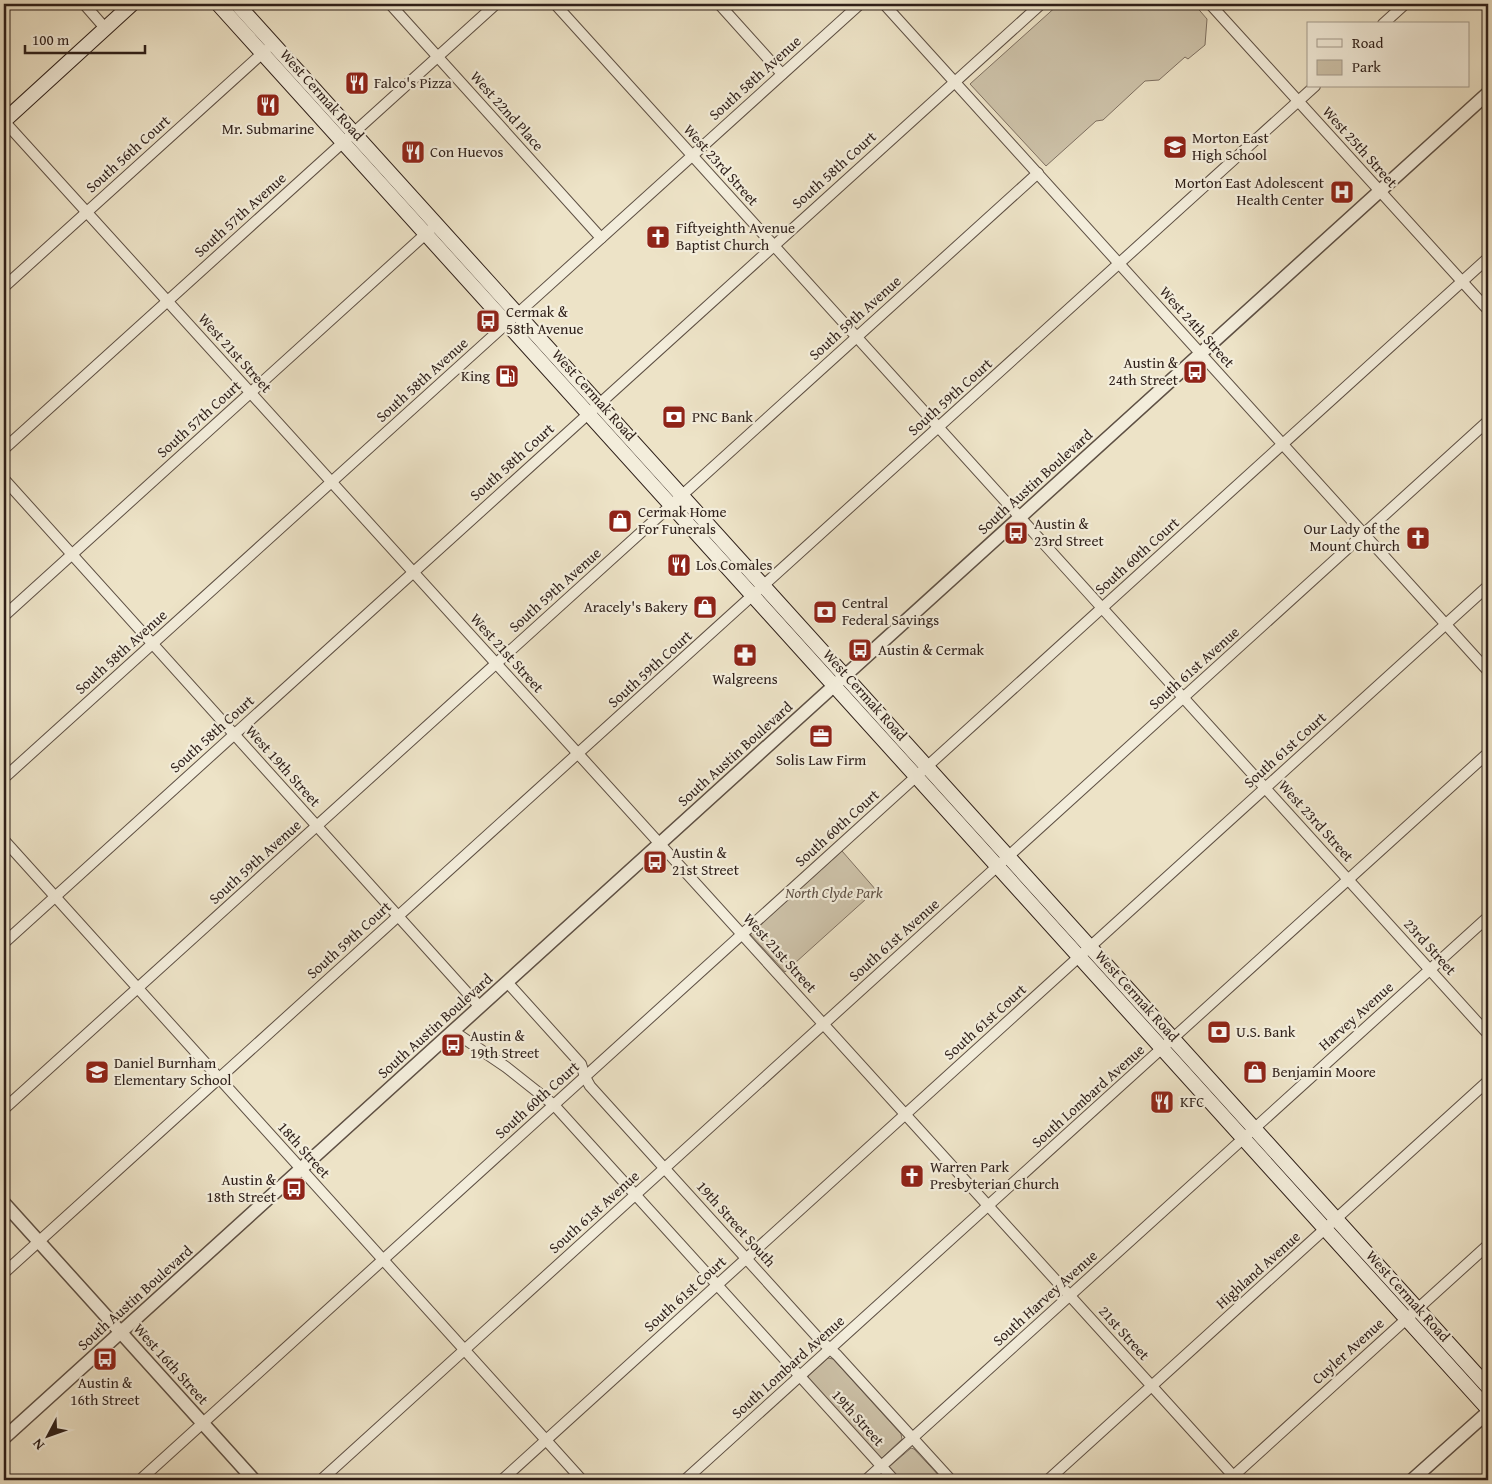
<svg xmlns="http://www.w3.org/2000/svg" width="1492" height="1484" font-family="'Gentium Book Plus',serif">
	<style>
		.green { fill: #cdc2a9; stroke: #7e7061 }
		.lines { fill: none; stroke-linecap: round; stroke-linejoin: round }
		.minor-casing { stroke: #5e5044; stroke-width: 12 }
		.tertiary-casing { stroke: #5e5044; stroke-width: 15 }
		.secondary-casing { stroke: #2e1f19; stroke-width: 16 }
		.minor { stroke: #f3eddb; stroke-width: 10 }
		.tertiary { stroke: #f3eddb; stroke-width: 12 }
		.secondary { stroke: #f3eddb; stroke-width: 14 }
		.labels { text-anchor: middle; stroke-width: 4.5; stroke-linejoin: round; paint-order: stroke }
		.street-label { font-size: 15px; fill: #2e1f19; stroke: #f3eddb }
		.poi-label { font-size: 15px; fill: #2e1f19; stroke: #f3eddb; text-anchor: start }
		.park-label { font-size: 15px; font-style: italic; fill: #5e5044; stroke: #f3eddb }
	</style>
	<rect width="100%" height="100%" fill="#ede3c7"/>
	<filter id="stains"><feTurbulence type="fractalNoise" baseFrequency=".004" numOctaves="4"/><feColorMatrix values="0 0 0 0 .2 0 0 0 0 .09 0 0 0 0 .02 0 0 0 .5 -.17"/></filter>
	<radialGradient id="worn" r=".72"><stop offset=".6" stop-color="#630" stop-opacity="0"/><stop offset="1" stop-color="#630" stop-opacity=".3"/></radialGradient>
	<g class="green">
		<path d="M1059 4H1194L1207 19 1205 45 1188 59 1185 57 1159 80 1145 81 1103 120 1096 121 1046 166 970 84Z"/>
		<path d="M842 851 876 890 785 972 750 934Z"/>
		<path d="M828 1358 833 1359 901 1434 902 1439 882 1458 878 1457 809 1380 808 1376Z"/>
		<path d="M911 1448 914 1449 943 1480H899L890 1471 889 1467Z"/>
	</g>
	<g class="lines">
		<g class="minor-casing">
			<g id="minor">
				<path d="M84 4 105 28"/>
				<path d="M390 4 601 238"/>
				<path d="M555 4 1488 1034"/>
				<path d="M719 4 782 74"/>
				<path d="M884 4 1488 671"/>
				<path d="M1210 4 1488 310"/>
				<path d="M1383 24 1405 4"/>
				<path d="M4 121 1237 1480"/>
				<path d="M4 287 266 50"/>
				<path d="M4 449 496 4"/>
				<path d="M4 479 480 1007"/>
				<path d="M4 616 430 230"/>
				<path d="M4 778 860 4"/>
				<path d="M4 840 582 1480"/>
				<path d="M4 943 1041 4"/>
				<path d="M507 982 581 1064 585 1077 590 1086 820 1340 837 1355 951 1480"/>
				<path d="M453 1031 506 1067 554 1105 894 1480"/>
				<path d="M4 1109 1038 173"/>
				<path d="M4 1273 1315 86"/>
				<path d="M1230 1479 1488 1245"/>
				<path d="M140 1480 1488 258"/>
				<path d="M321 1480 1488 421"/>
				<path d="M502 1480 1488 586"/>
				<path d="M685 1480 1488 753"/>
				<path d="M866 1480 1488 917"/>
				<path d="M1048 1480 1488 1081"/>
			</g>
		</g>
		<g class="tertiary-casing">
			<g id="tertiary">
				<path d="M4 1203 254 1480"/>
				<path d="M4 1438 1488 93"/>
				<path d="M1412 1480 1488 1412"/>
			</g>
		</g>
		<g class="secondary-casing">
			<g id="secondary">
				<path d="M218 4 1488 1409"/>
				<path d="M237 4 1488 1387"/>
				<path d="M4 121 132 4"/>
			</g>
		</g>
		<use href="#minor" class="minor"/>
		<use href="#tertiary" class="tertiary"/>
		<use href="#secondary" class="secondary"/>
	</g>
	<defs>
		<g id="restaurant-square" transform="scale(1.25)"><rect x="-9" y="-9" width="18" height="18" rx="4" fill="#8f2418" stroke="#f3eddb"/><path d="M-5-6h1v4h1v-4h1v4h1v-4h1v5L-1.5 .5V6h-2V.5L-5-1ZM5-6V6H3V1.5H1.5Q1.5-4 5-6Z" fill="#fff"/></g>
		<g id="school-square" transform="scale(1.25)"><rect x="-9" y="-9" width="18" height="18" rx="4" fill="#8f2418" stroke="#f3eddb"/><path d="M0-5L7-2L0 1L-7-2ZM-4 1L0 2.5L4 1V4Q0 6-4 4Z" fill="#fff"/></g>
		<g id="hospital-square" transform="scale(1.25)"><rect x="-9" y="-9" width="18" height="18" rx="4" fill="#8f2418" stroke="#f3eddb"/><path d="M-5-5h3v3.5h4V-5h3V5h-3V1.5h-4V5h-3Z" fill="#fff"/></g>
		<g id="church-square" transform="scale(1.25)"><rect x="-9" y="-9" width="18" height="18" rx="4" fill="#8f2418" stroke="#f3eddb"/><path d="M-1.2-6h2.4v3.5h3.3v2.4h-3.3V6h-2.4V-.1h-3.3v-2.4h3.3Z" fill="#fff"/></g>
		<g id="bus-square" transform="scale(1.25)"><rect x="-9" y="-9" width="18" height="18" rx="4" fill="#8f2418" stroke="#f3eddb"/><path d="M-5-6H5V4H4V6H2V4H-2V6H-4V4H-5ZM-3.5-4V0h7V-4ZM-3.5 1.2v1.5H-2V1.2ZM2 1.2v1.5H3.5V1.2Z" fill="#fff"/></g>
		<g id="fuel-square" transform="scale(1.25)"><rect x="-9" y="-9" width="18" height="18" rx="4" fill="#8f2418" stroke="#f3eddb"/><path d="M-5.5-6h7V0h2V4h1.3V-2.5L3-4.5l.8-.8L6-3V5H2.5V1h-1V6h-7ZM-4.2-4.7v3.2H.2V-4.7Z" fill="#fff"/></g>
		<g id="bank-square" transform="scale(1.25)"><rect x="-9" y="-9" width="18" height="18" rx="4" fill="#8f2418" stroke="#f3eddb"/><path d="M-6-4H6V4H-6ZM0-2.3a2.3 2.3 0 1 0 0 4.6a2.3 2.3 0 1 0 0-4.6Z" fill="#fff"/></g>
		<g id="shop-square" transform="scale(1.25)"><rect x="-9" y="-9" width="18" height="18" rx="4" fill="#8f2418" stroke="#f3eddb"/><path d="M-5-2.5h2.3a2.7 3.5 0 0 1 5.4 0H5L5.5 6h-11ZM-1.5-2.5h3a1.5 2.3 0 0 0-3 0Z" fill="#fff"/></g>
		<g id="pharmacy-square" transform="scale(1.25)"><rect x="-9" y="-9" width="18" height="18" rx="4" fill="#8f2418" stroke="#f3eddb"/><path d="M-2-6h4v4h4v4h-4v4h-4v-4h-4v-4h4Z" fill="#fff"/></g>
		<g id="office-square" transform="scale(1.25)"><rect x="-9" y="-9" width="18" height="18" rx="4" fill="#8f2418" stroke="#f3eddb"/><path d="M-6-3h4V-5.5h4V-3h4V5H-6ZM-1-4.5V-3h2v-1.5ZM-6 0V1H6V0Z" fill="#fff"/></g>
	</defs>
	<g fill-rule="evenodd">
		<use href="#restaurant-square" x="357" y="83"/>
		<use href="#restaurant-square" x="268" y="105"/>
		<use href="#school-square" x="1175" y="147"/>
		<use href="#restaurant-square" x="413" y="152"/>
		<use href="#hospital-square" x="1342" y="192"/>
		<use href="#church-square" x="658" y="237"/>
		<use href="#bus-square" x="488" y="321"/>
		<use href="#bus-square" x="1195" y="372"/>
		<use href="#fuel-square" x="507" y="376"/>
		<use href="#bank-square" x="674" y="417"/>
		<use href="#shop-square" x="620" y="521"/>
		<use href="#bus-square" x="1016" y="533"/>
		<use href="#church-square" x="1418" y="538"/>
		<use href="#restaurant-square" x="679" y="565"/>
		<use href="#shop-square" x="705" y="607"/>
		<use href="#bank-square" x="825" y="612"/>
		<use href="#bus-square" x="860" y="650"/>
		<use href="#pharmacy-square" x="745" y="655"/>
		<use href="#office-square" x="821" y="736"/>
		<use href="#bus-square" x="655" y="862"/>
		<use href="#bank-square" x="1219" y="1032"/>
		<use href="#bus-square" x="453" y="1045"/>
		<use href="#school-square" x="97" y="1072"/>
		<use href="#shop-square" x="1255" y="1072"/>
		<use href="#restaurant-square" x="1162" y="1102"/>
		<use href="#church-square" x="912" y="1176"/>
		<use href="#bus-square" x="294" y="1189"/>
		<use href="#bus-square" x="105" y="1359"/>
	</g>
	<g class="labels">
		<g class="street-label">
			<text transform="translate(755 78) rotate(-42)" y="5">South 58th Avenue</text>
			<text transform="translate(322 95) rotate(48)" y="5">West Cermak Road</text>
			<text transform="translate(507 111) rotate(48)" y="5">West 22nd Place</text>
			<text transform="translate(1360 147) rotate(48)" y="5">West 25th Street</text>
			<text transform="translate(128 154) rotate(-42)" y="5">South 56th Court</text>
			<text transform="translate(721 165) rotate(48)" y="5">West 23rd Street</text>
			<text transform="translate(834 170) rotate(-42)" y="5">South 58th Court</text>
			<text transform="translate(240 215) rotate(-42)" y="5">South 57th Avenue</text>
			<text transform="translate(855 318) rotate(-42)" y="5">South 59th Avenue</text>
			<text transform="translate(1197 327) rotate(48)" y="5">West 24th Street</text>
			<text transform="translate(235 353) rotate(48)" y="5">West 21st Street</text>
			<text transform="translate(422 380) rotate(-42)" y="5">South 58th Avenue</text>
			<text transform="translate(594 395) rotate(48)" y="5">West Cermak Road</text>
			<text transform="translate(950 397) rotate(-42)" y="5">South 59th Court</text>
			<text transform="translate(199 419) rotate(-42)" y="5">South 57th Court</text>
			<text transform="translate(512 462) rotate(-42)" y="5">South 58th Court</text>
			<text transform="translate(1035 482) rotate(-42)" y="5">South Austin Boulevard</text>
			<text transform="translate(1137 556) rotate(-42)" y="5">South 60th Court</text>
			<text transform="translate(555 590) rotate(-42)" y="5">South 59th Avenue</text>
			<text transform="translate(121 652) rotate(-42)" y="5">South 58th Avenue</text>
			<text transform="translate(507 653) rotate(48)" y="5">West 21st Street</text>
			<text transform="translate(1194 668) rotate(-42)" y="5">South 61st Avenue</text>
			<text transform="translate(650 669) rotate(-42)" y="5">South 59th Court</text>
			<text transform="translate(865 695) rotate(48)" y="5">West Cermak Road</text>
			<text transform="translate(212 734) rotate(-42)" y="5">South 58th Court</text>
			<text transform="translate(1285 750) rotate(-42)" y="5">South 61st Court</text>
			<text transform="translate(735 754) rotate(-42)" y="5">South Austin Boulevard</text>
			<text transform="translate(283 766) rotate(48)" y="5">West 19th Street</text>
			<text transform="translate(1316 821) rotate(48)" y="5">West 23rd Street</text>
			<text transform="translate(837 828) rotate(-42)" y="5">South 60th Court</text>
			<text transform="translate(255 862) rotate(-42)" y="5">South 59th Avenue</text>
			<text transform="translate(349 940) rotate(-42)" y="5">South 59th Court</text>
			<text transform="translate(894 940) rotate(-42)" y="5">South 61st Avenue</text>
			<text transform="translate(1430 947) rotate(48)" y="5">23rd Street</text>
			<text transform="translate(780 953) rotate(48)" y="5">West 21st Street</text>
			<text transform="translate(1137 996) rotate(48)" y="5">West Cermak Road</text>
			<text transform="translate(1356 1016) rotate(-42)" y="5">Harvey Avenue</text>
			<text transform="translate(985 1022) rotate(-42)" y="5">South 61st Court</text>
			<text transform="translate(435 1026) rotate(-42)" y="5">South Austin Boulevard</text>
			<text transform="translate(1088 1096) rotate(-42)" y="5">South Lombard Avenue</text>
			<text transform="translate(537 1100) rotate(-42)" y="5">South 60th Court</text>
			<text transform="translate(304 1150) rotate(48)" y="5">18th Street</text>
			<text transform="translate(594 1212) rotate(-42)" y="5">South 61st Avenue</text>
			<text transform="translate(736 1224) rotate(48)" y="5">19th Street South</text>
			<text transform="translate(1258 1270) rotate(-42)" y="5">Highland Avenue</text>
			<text transform="translate(685 1294) rotate(-42)" y="5">South 61st Court</text>
			<text transform="translate(1408 1296) rotate(48)" y="5">West Cermak Road</text>
			<text transform="translate(135 1298) rotate(-42)" y="5">South Austin Boulevard</text>
			<text transform="translate(1045 1298) rotate(-42)" y="5">South Harvey Avenue</text>
			<text transform="translate(1124 1333) rotate(48)" y="5">21st Street</text>
			<text transform="translate(1348 1351) rotate(-42)" y="5">Cuyler Avenue</text>
			<text transform="translate(171 1364) rotate(48)" y="5">West 16th Street</text>
			<text transform="translate(788 1367) rotate(-42)" y="5">South Lombard Avenue</text>
			<text transform="translate(858 1418) rotate(48)" y="5">19th Street</text>
		</g>
		<g class="poi-label">
			<text x="374" y="88">Falco's Pizza</text>
			<text x="268" y="134" text-anchor="middle">Mr. Submarine</text>
			<text x="1192" y="143">Morton East<tspan x="1192" dy="17">High School</tspan></text>
			<text x="430" y="157">Con Huevos</text>
			<text x="1324" y="188" text-anchor="end">Morton East Adolescent<tspan x="1324" dy="17">Health Center</tspan></text>
			<text x="676" y="233">Fiftyeighth Avenue<tspan x="676" dy="17">Baptist Church</tspan></text>
			<text x="506" y="317">Cermak &amp;<tspan x="506" dy="17">58th Avenue</tspan></text>
			<text x="1178" y="368" text-anchor="end">Austin &amp;<tspan x="1178" dy="17">24th Street</tspan></text>
			<text x="490" y="381" text-anchor="end">King</text>
			<text x="692" y="422">PNC Bank</text>
			<text x="638" y="517">Cermak Home<tspan x="638" dy="17">For Funerals</tspan></text>
			<text x="1034" y="529">Austin &amp;<tspan x="1034" dy="17">23rd Street</tspan></text>
			<text x="1400" y="534" text-anchor="end">Our Lady of the<tspan x="1400" dy="17">Mount Church</tspan></text>
			<text x="696" y="570">Los Comales</text>
			<text x="842" y="608">Central<tspan x="842" dy="17">Federal Savings</tspan></text>
			<text x="688" y="612" text-anchor="end">Aracely's Bakery</text>
			<text x="878" y="655">Austin &amp; Cermak</text>
			<text x="745" y="684" text-anchor="middle">Walgreens</text>
			<text x="821" y="765" text-anchor="middle">Solis Law Firm</text>
			<text x="672" y="858">Austin &amp;<tspan x="672" dy="17">21st Street</tspan></text>
			<text x="1236" y="1037">U.S. Bank</text>
			<text x="470" y="1041">Austin &amp;<tspan x="470" dy="17">19th Street</tspan></text>
			<text x="114" y="1068">Daniel Burnham<tspan x="114" dy="17">Elementary School</tspan></text>
			<text x="1272" y="1077">Benjamin Moore</text>
			<text x="1180" y="1107">KFC</text>
			<text x="930" y="1172">Warren Park<tspan x="930" dy="17">Presbyterian Church</tspan></text>
			<text x="276" y="1185" text-anchor="end">Austin &amp;<tspan x="276" dy="17">18th Street</tspan></text>
			<text x="105" y="1388" text-anchor="middle">Austin &amp;<tspan x="105" dy="17">16th Street</tspan></text>
		</g>
		<g class="park-label">
			<text x="834" y="898">North Clyde Park</text>
		</g>
	</g>
	<rect width="1492" height="1484" fill="none" stroke="#ede3c7" stroke-width="20"/>
	<rect x="5" y="5" width="1482" height="1474" fill="none" stroke="#2e1f19" stroke-width="2.5"/>
	<rect x="10" y="10" width="1472" height="1464" fill="none" stroke="#2e1f19"/>
	<rect x="1307" y="22" width="162" height="65" fill="#f3eddb" stroke="#a49b8d"/>
	<rect x="1317" y="39" width="25" height="8" fill="#f3eddb" stroke="#a49b8d"/>
	<text x="1352" y="48" font-size="15" fill="#2e1f19">Road</text>
	<rect x="1317" y="60" width="25" height="15" fill="#cdc2a9" stroke="#a49b8d"/>
	<text x="1352" y="72" font-size="15" fill="#2e1f19">Park</text>
	<g transform="translate(48 1436) rotate(229)" stroke="#f3eddb" stroke-width="4" paint-order="stroke">
	<path d="M0-4L9 19L0 12L-9 19Z" fill="#2e1f19"/>
	<text y="-8" font-size="14" font-weight="bold" text-anchor="middle" fill="#2e1f19">N</text>
	</g>
	<path d="M25 45v8h120v-8" fill="none" stroke="#2e1f19" stroke-width="2.5"/>
	<text x="32" y="45" font-size="15" fill="#2e1f19" stroke="#f3eddb" stroke-width="4" paint-order="stroke">100 m</text>
	<rect width="100%" height="100%" filter="url(#stains)"/>
	<rect width="100%" height="100%" fill="url(#worn)"/>
</svg>
